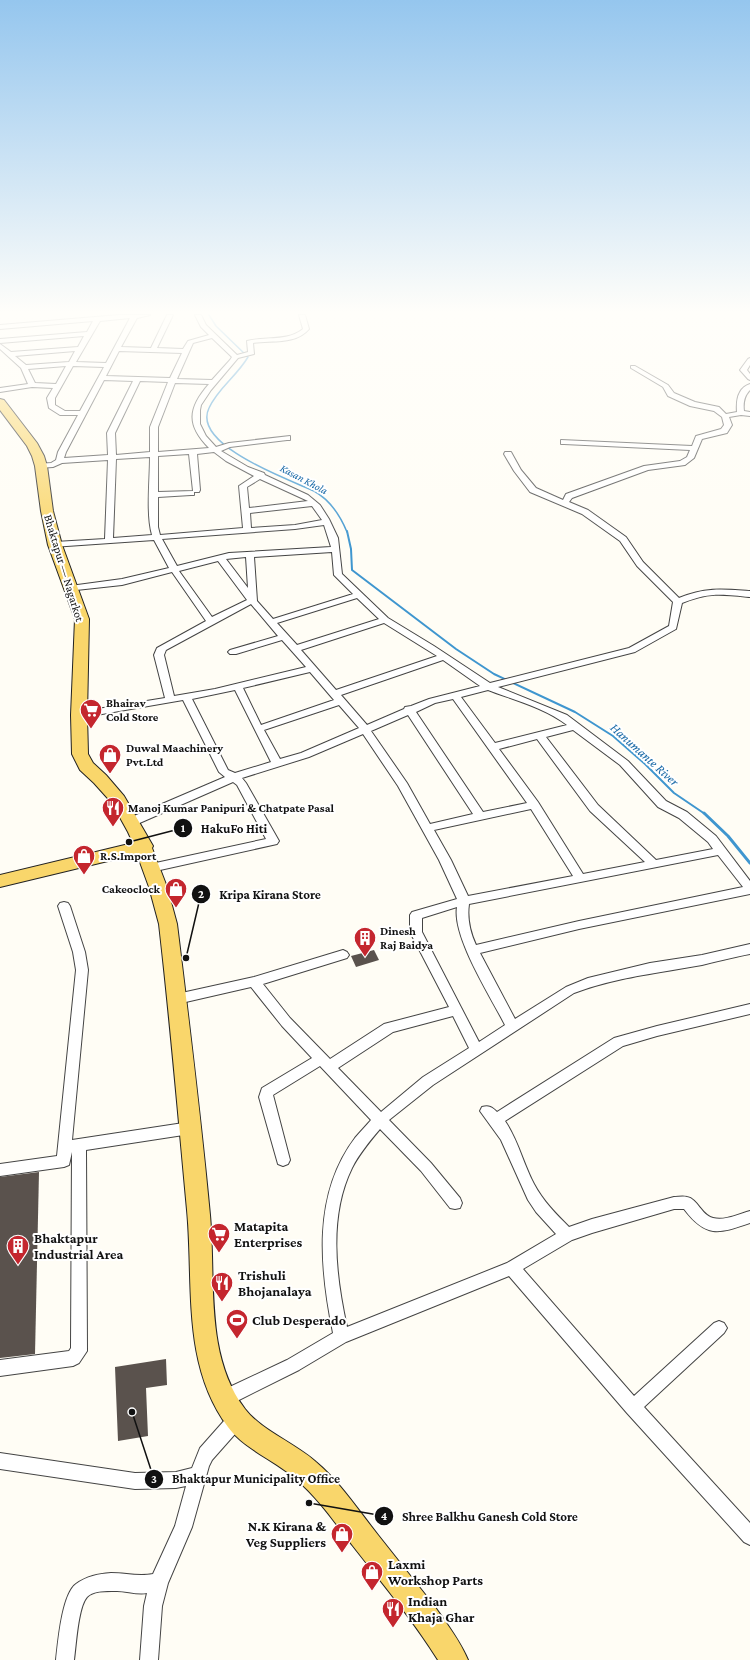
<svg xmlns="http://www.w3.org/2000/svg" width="750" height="1660" font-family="'Crimson Pro',serif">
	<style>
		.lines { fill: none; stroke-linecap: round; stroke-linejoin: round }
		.stream-far2 { stroke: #3f96cf; stroke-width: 1.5 }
		.stream-far1 { stroke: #3f96cf; stroke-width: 2 }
		.stream { stroke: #3f96cf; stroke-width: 3 }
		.building { fill: #5a524d }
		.street-casing { stroke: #444; stroke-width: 2 }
		.primary-casing { stroke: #222; stroke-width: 2 }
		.street { fill: #fff; fill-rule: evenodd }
		.primary { fill: #f9d66b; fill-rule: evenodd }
		.labels { text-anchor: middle; stroke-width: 4; stroke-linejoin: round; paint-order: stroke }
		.far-water-label { font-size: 11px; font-style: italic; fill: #1768a6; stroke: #fff }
		.street-label { font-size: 12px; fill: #111; stroke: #fff }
		.poi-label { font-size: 12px; font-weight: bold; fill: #111; stroke: #fff; text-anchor: start }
		.water-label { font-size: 13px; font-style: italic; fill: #1768a6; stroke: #fff }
		.near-poi-label { font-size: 14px; font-weight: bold; fill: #111; stroke: #fff; text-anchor: start }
		.leader { fill: none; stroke: #111; stroke-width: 1.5 }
		.callout-dot { fill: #111; stroke: #fff; stroke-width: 1.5 }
		.mark-label { font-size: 12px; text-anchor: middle; font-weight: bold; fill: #fff }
		.callout-label { font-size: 13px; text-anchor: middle; font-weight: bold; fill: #111; stroke: #fff; stroke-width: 4; stroke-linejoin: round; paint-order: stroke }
	</style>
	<rect width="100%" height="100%" fill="#fffdf5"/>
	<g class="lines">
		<path class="stream-far2" d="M209 315 216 326 248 357C237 376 218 388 209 408 191 445 290 480 314 491 330 500 340 515 347 532"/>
		<path class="stream-far1" d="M347 531 351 549 352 570 456 649 494 674 575 712 613 736 645 764 674 793 705 814"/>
		<path class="stream" d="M704 813 728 836 750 863"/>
	</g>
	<g class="building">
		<path d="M374 950 379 960 356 967 351 956Z"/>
		<path d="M39 1172 35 1354 0 1358V1177Z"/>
		<path d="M166 1359 167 1385 146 1388 148 1436 118 1441 115 1367Z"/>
	</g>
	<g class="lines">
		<g class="street-casing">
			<g id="street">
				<path d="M119 315H150L137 318 121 347 151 348 167 315H173L157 348 183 349 188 341 209 335 201 327 195 315H201L206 325 237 355 248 352 247 341C265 336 287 342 303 329L299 315H305L309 329C295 345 272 340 253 343L254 354 238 358 211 390 201 405 200 410V424L206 436 216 447 229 443 290 436V440H287L230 447 221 451 248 467 264 473 265 475 308 495 320 505 329 519 338 538 342 574 388 618 434 646 490 683 629 648 669 626 673 602 637 566 620 541 582 514 530 492 514 471 504 454 505 452H511L521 470 536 488 563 500 566 494 644 466 680 461 687 457 690 450 564 444H561V440L692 446 696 436 721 429 724 425 722 417 714 411 690 406 668 396 663 387 631 368V366H635L668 385 674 393 695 402 719 407 726 414 737 412C736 400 738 388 750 384V390C744 396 743 403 744 411L750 412V416L741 415 729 417 732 425 727 433 702 439 694 458 685 465 648 470 572 498 569 502 588 510 626 537 643 562 679 598C705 587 723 589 750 591V597C722 594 709 592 682 603L676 629 635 652 498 687 567 715 628 761 666 801 687 812 716 836 750 881V894L579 929 480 953 515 1019 566 987 588 978 650 963 702 955 750 944V954C734 957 718 961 702 965 659 973 616 977 574 993L433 1085 389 1120 431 1163 460 1198 462 1203 460 1208 455 1209 450 1208 421 1171 380 1129C369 1142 359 1154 352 1168 328 1217 336 1277 347 1327L507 1263 556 1234 536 1212 528 1200 501 1140 480 1111 482 1107C489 1105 492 1107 497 1112L614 1038 657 1026 750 1004V1014L657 1036 623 1046 505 1121C518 1140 523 1163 534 1184 543 1201 556 1214 569 1227L592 1219 674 1197C678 1197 683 1196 687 1197 698 1199 701 1215 713 1218 725 1221 739 1214 750 1211V1223C718 1234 706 1238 684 1209H674L592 1233 572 1240 523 1269 634 1396 714 1323 719 1321 724 1323 727 1328 724 1333 644 1407 750 1523V1545L744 1542 627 1413 509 1276 346 1342 299 1370 231 1404 225 1406 219 1404 217 1398 219 1392 287 1360 333 1333C320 1269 312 1195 355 1138 360 1132 366 1126 371 1120L320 1066 273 1095 290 1160 288 1164 283 1166 278 1164 259 1097 262 1088 312 1058 282 1026 251 987 177 1004 173 1002 171 999 173 996 177 994 254 977 343 950 347 952 349 955 347 958 263 984 290 1018 330 1059 384 1024 449 1007 410 932V915L412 912 457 899 439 860 398 786 363 734 309 757 242 778 246 783 279 841 277 844 151 872 147 871 145 868 147 865 151 864 266 839 237 785 233 782 135 825H127L126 822 127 819 225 777 219 772 183 700 79 718 74 715 79 712 165 698 154 655 157 648 206 621 172 572 122 585 67 591 66 589 70 586 122 579 169 568 154 540 52 547 51 545 52 543 55 542 105 539 108 460 62 463 53 467 38 468V464L51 463 56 460 58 452 78 415H60L49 408 47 398 53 388 32 387 0 392V388L28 384 21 368 0 349V344L11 352 78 347 84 336 0 343V339L87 332 93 321 0 329V325ZM130 318 106 363 76 362 100 321ZM212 338 232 357 230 360 212 380 177 379 193 343ZM75 351 69 362 26 365 15 356ZM119 351 182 353 170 378 106 376ZM66 366 56 384 35 383 28 369ZM73 366 104 367 80 411H65L55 405V398ZM104 380 133 381 107 433 108 455 64 458 66 452ZM140 381 168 382 150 427V452L116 455 115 433ZM175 383 209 384C188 408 186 425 209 448L158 452V427ZM214 452 226 461 254 476 239 486 243 528 160 535 158 527V497L191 495H194V492H199L200 490 197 454ZM189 454 193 491 158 492V456ZM150 457C150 479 146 515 152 535L113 538 116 459ZM260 479 308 501 249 508 247 487ZM312 506 322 520 295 525 251 528 250 513ZM324 525 331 547 229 553 177 566 162 539 295 529ZM332 552 334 575 353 594 273 619 257 601 254 557ZM246 557 248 588 226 559ZM218 561 247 600 212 617 179 571ZM357 598 379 619 297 645 277 623ZM251 604 278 636 230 650 228 652 230 654H236L282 640 306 667 215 689 174 696 164 655 166 650ZM384 623 437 656 336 690 301 650ZM443 660 480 686 429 699 411 706 405 707 404 709 367 725 341 695ZM310 672 334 700 261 725 243 688ZM235 690 271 762 235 773 228 770 192 699ZM488 690C514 700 545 708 567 725L495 743 461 697ZM453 699 527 803 483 812 416 712 435 703ZM339 705 359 728 301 753 280 759 264 730ZM408 715 473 814 430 824 407 783 371 731ZM573 730 620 765 658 807 679 818 708 842 713 849 656 860 598 805 546 737ZM537 739 590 811 645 862 583 874 538 802 499 749ZM531 809 573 876 468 896 451 860 434 830ZM718 855 743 887 579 921 476 945C470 932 467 918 469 904ZM457 907C452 937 491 997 505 1025L479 1042 422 932V918ZM453 1016 469 1048 423 1077 381 1112 338 1068 393 1032Z"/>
				<path d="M750 358V365L747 370 750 374V380L748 379 740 370 748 359Z"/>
				<path d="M64 902 68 903 70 906 85 952 88 970 72 1140 190 1122 195 1124 197 1128 195 1132 190 1134 86 1150 87 1351 79 1363 73 1366 0 1376V1360L69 1351 71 1348 72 1152 69 1165 64 1167 0 1176V1164L57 1156 76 970 73 952 58 906 60 903Z"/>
				<path d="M237 1411 243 1413 245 1419 243 1425 212 1460 209 1466 192 1527 168 1583 162 1606 158 1660H140L144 1606 147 1593C137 1595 127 1591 117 1591 108 1591 94 1590 87 1597 78 1607 76 1646 74 1660H56C58 1642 62 1594 76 1584 87 1576 98 1574 111 1573 126 1573 138 1577 153 1574L175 1526 186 1486 176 1488 135 1489 0 1469V1453L135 1473 176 1472 192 1468 200 1448 231 1413Z"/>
			</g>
		</g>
		<g class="primary-casing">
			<path id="primary" d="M0 399 4 400 37 443 44 456 47 466 53 511 62 545 89 619 87 715 88 754 93 763 106 775 124 796 153 846 152 848 167 887 177 924C189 1021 201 1118 210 1215 216 1279 204 1355 245 1409 262 1431 295 1443 316 1462 340 1482 358 1510 378 1535 397 1559 416 1583 435 1607 447 1624 460 1641 468 1660H438C413 1620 382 1583 353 1546 336 1524 319 1499 297 1480 276 1461 244 1449 228 1427 181 1364 194 1283 187 1210 178 1114 170 1019 159 924L149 887 137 854 0 887V875L133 843 128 832 112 803 94 783 80 770 72 754 71 715 75 619 48 545 41 511 35 466 32 456 27 446 0 410Z"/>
		</g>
		<use href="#street" class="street"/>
		<use href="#primary" class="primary"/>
	</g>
	<linearGradient id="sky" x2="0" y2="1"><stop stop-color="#95c6ee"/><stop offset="0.57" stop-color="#fffefa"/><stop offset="1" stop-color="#fffefa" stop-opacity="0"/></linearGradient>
	<rect width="750" height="548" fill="url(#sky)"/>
	<defs>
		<g id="supermarket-pin" transform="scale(1.15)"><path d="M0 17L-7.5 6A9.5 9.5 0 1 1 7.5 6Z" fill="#c4262e" stroke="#fff"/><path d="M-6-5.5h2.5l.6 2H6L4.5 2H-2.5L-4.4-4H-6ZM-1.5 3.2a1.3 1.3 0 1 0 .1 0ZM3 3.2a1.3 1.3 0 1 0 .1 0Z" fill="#fff"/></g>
		<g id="shop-pin" transform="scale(1.15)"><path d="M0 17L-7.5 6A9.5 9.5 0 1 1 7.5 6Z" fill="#c4262e" stroke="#fff"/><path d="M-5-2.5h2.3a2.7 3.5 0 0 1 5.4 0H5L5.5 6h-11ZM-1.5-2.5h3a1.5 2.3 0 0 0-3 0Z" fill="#fff"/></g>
		<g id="restaurant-pin" transform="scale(1.15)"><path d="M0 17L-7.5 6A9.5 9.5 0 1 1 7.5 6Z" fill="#c4262e" stroke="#fff"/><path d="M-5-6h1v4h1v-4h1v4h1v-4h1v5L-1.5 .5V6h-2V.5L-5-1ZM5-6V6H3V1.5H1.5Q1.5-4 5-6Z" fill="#fff"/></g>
		<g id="building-pin" transform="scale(1.15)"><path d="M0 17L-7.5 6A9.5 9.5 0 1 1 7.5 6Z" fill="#c4262e" stroke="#fff"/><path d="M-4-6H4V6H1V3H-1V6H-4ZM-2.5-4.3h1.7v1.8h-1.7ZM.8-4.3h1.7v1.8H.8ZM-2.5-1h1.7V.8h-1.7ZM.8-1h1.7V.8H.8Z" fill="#fff"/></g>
		<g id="stadium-pin" transform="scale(1.15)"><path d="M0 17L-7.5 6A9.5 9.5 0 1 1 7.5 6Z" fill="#c4262e" stroke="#fff"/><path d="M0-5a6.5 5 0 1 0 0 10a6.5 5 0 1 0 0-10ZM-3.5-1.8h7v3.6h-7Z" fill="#fff"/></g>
	</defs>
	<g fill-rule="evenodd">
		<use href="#supermarket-pin" x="91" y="710"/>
		<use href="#shop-pin" x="110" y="755"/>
		<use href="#restaurant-pin" x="113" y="808"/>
		<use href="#shop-pin" x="84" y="856"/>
		<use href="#shop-pin" x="176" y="889"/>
		<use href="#building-pin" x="365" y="938"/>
		<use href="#supermarket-pin" x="219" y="1234"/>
		<use href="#building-pin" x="18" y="1246"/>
		<use href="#restaurant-pin" x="222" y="1283"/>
		<use href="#stadium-pin" x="237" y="1320"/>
		<use href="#shop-pin" x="342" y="1534"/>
		<use href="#shop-pin" x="372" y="1572"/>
		<use href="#restaurant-pin" x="393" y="1609"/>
	</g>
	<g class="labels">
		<g class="far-water-label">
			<text transform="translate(304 479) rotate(28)" y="4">Kasan Khola</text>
		</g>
		<g class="street-label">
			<text transform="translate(64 568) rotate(73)" y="4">Bhaktapur — Nagarkot</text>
		</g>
		<g class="poi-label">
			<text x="106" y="707">Bhairav<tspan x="106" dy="14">Cold Store</tspan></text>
			<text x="126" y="752">Duwal Maachinery<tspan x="126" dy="14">Pvt.Ltd</tspan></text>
			<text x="128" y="812">Manoj Kumar Panipuri &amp; Chatpate Pasal</text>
			<text x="100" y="860">R.S.Import</text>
			<text x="160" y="893" text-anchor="end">Cakeoclock</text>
			<text x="380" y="935">Dinesh<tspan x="380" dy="14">Raj Baidya</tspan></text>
		</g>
		<g class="water-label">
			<text transform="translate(645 754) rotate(42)" y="5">Hanumante River</text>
		</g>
		<g class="near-poi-label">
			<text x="234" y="1231">Matapita<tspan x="234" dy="16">Enterprises</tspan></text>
			<text x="34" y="1243">Bhaktapur<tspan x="34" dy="16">Industrial Area</tspan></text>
			<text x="238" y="1280">Trishuli<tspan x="238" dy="16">Bhojanalaya</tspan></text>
			<text x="252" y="1325">Club Desperado</text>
			<text x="326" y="1531" text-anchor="end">N.K Kirana &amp;<tspan x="326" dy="16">Veg Suppliers</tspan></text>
			<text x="388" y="1569">Laxmi<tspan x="388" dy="16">Workshop Parts</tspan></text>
			<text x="408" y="1606">Indian<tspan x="408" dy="16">Khaja Ghar</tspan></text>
		</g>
	</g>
	<path class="leader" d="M129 842L183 828M186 958L201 894M132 1412L154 1479M309 1503L384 1516"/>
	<g class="callout-dot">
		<circle cx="129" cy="842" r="4"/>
		<circle cx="186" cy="958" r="4"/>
		<circle cx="132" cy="1412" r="4"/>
		<circle cx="309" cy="1503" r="4"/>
		<circle cx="183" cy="828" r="10"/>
		<circle cx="201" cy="894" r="10"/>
		<circle cx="154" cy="1479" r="10"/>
		<circle cx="384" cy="1516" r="10"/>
	</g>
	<g class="mark-label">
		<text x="183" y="832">1</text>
		<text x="201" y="898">2</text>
		<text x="154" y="1483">3</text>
		<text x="384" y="1520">4</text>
	</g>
	<g class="callout-label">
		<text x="234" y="833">HakuFo Hiti</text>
		<text x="270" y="899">Kripa Kirana Store</text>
		<text x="256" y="1483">Bhaktapur Municipality Office</text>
		<text x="490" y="1521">Shree Balkhu Ganesh Cold Store</text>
	</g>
</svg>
